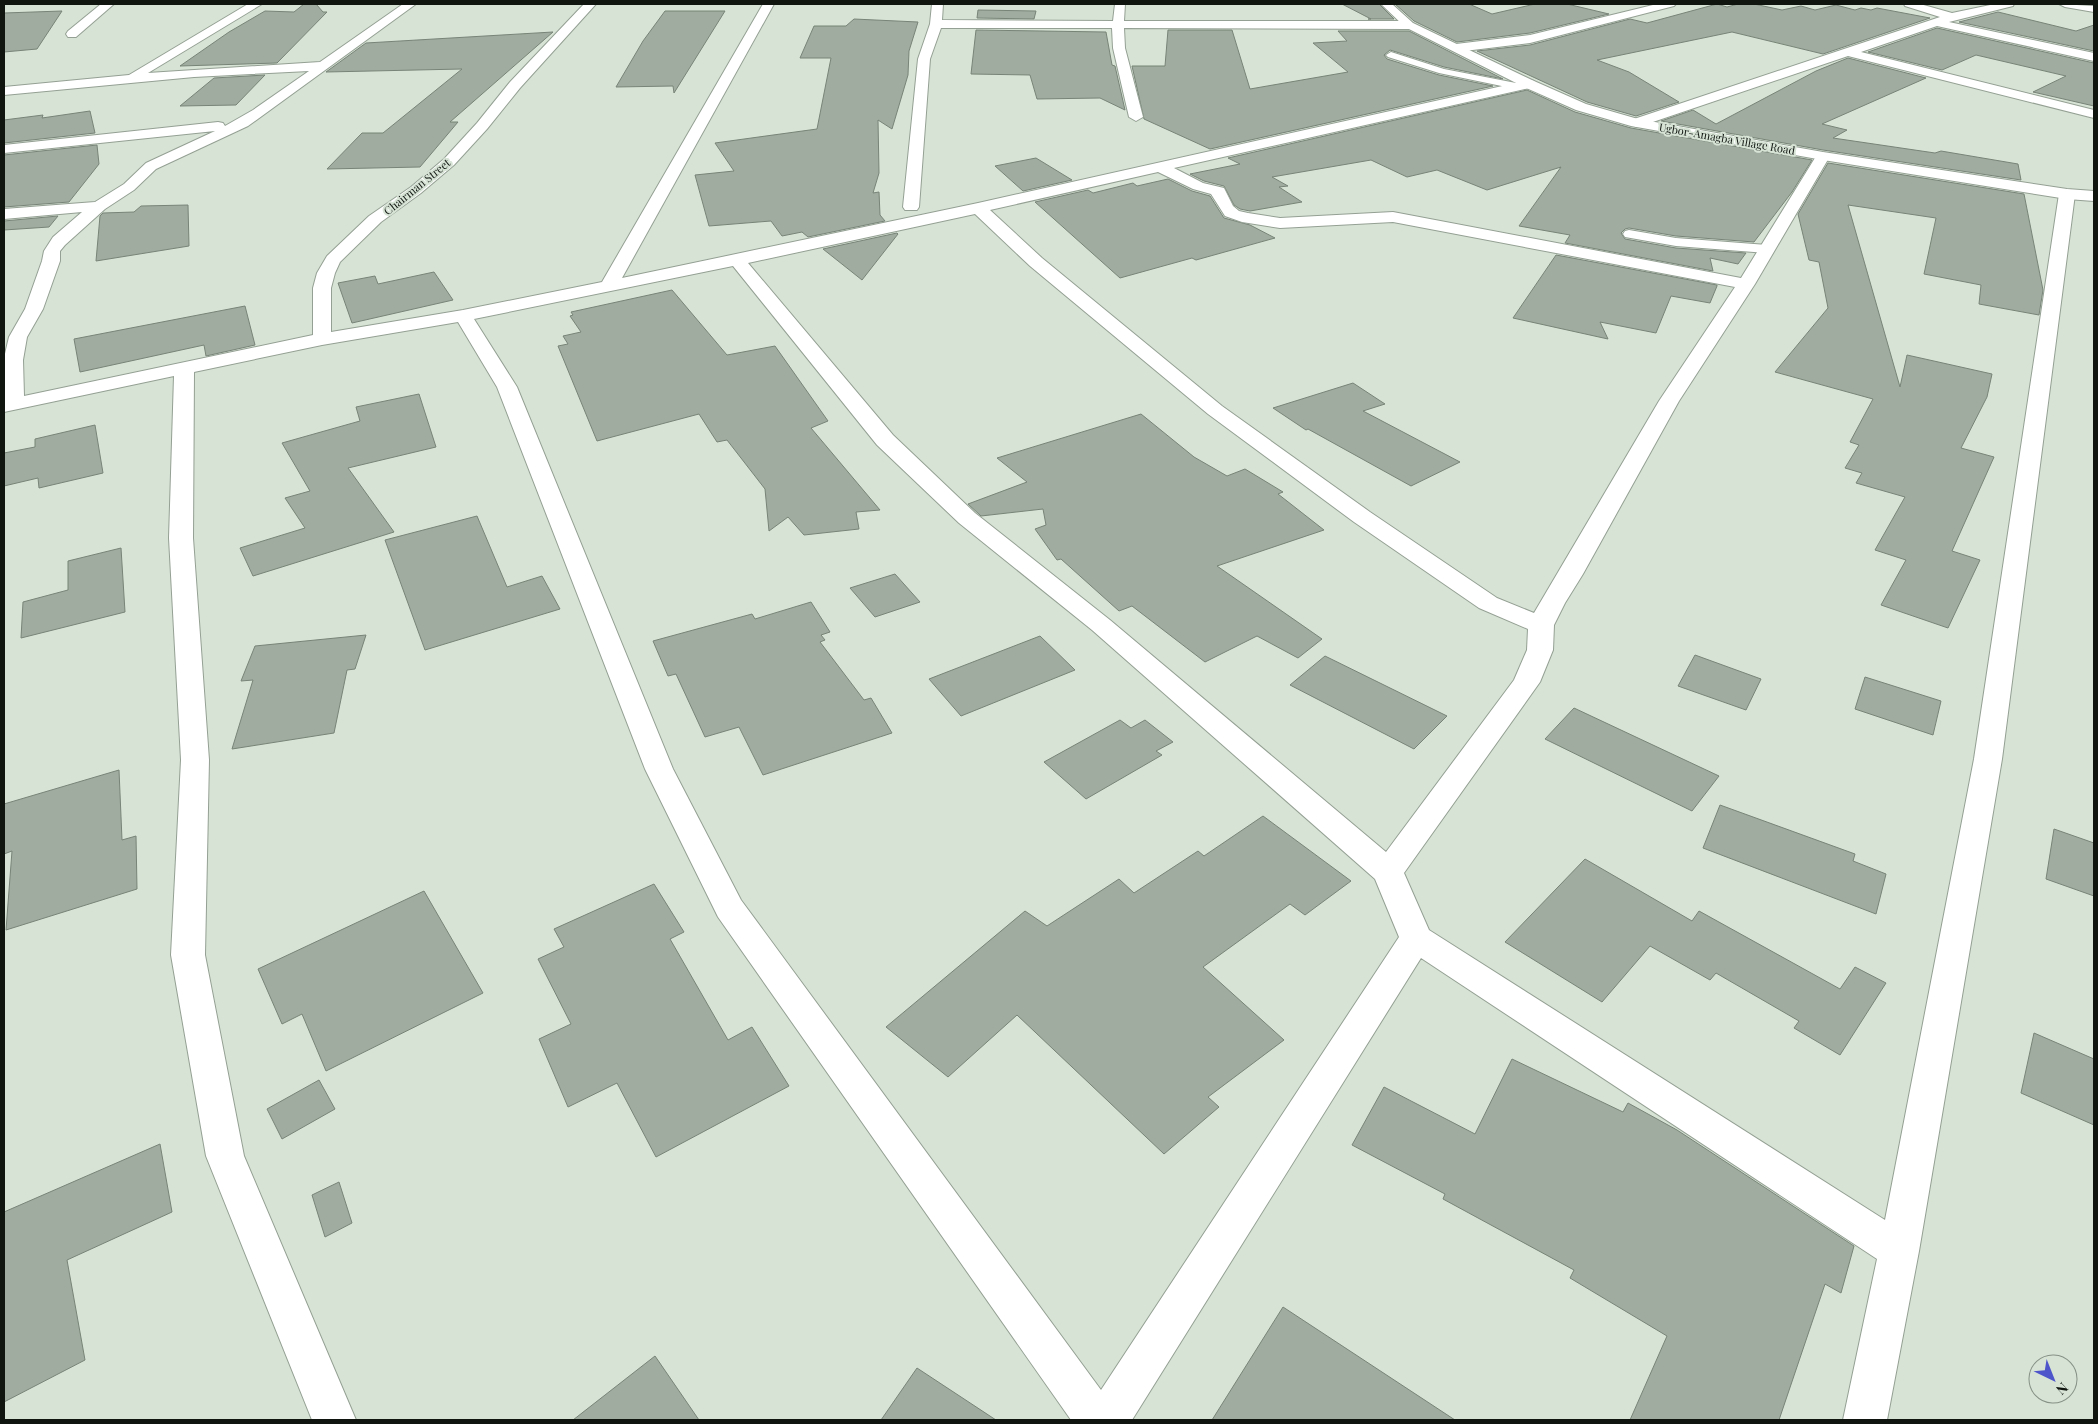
<svg xmlns="http://www.w3.org/2000/svg" width="2098" height="1424" font-family="'Playfair Display',serif">
	<style>
		.building { fill: #9fac9f; stroke: #778477 }
		.lines { fill: none; stroke-linecap: round; stroke-linejoin: round }
		.service-casing { stroke: #94a093; stroke-width: 2 }
		.minor-casing { stroke: #94a093; stroke-width: 2 }
		.tertiary-casing { stroke: #94a093; stroke-width: 2 }
		.service { fill: #fff; fill-rule: evenodd }
		.minor { fill: #fff; fill-rule: evenodd }
		.tertiary { fill: #fff; fill-rule: evenodd }
		.labels { text-anchor: middle; stroke-width: 4; stroke-linejoin: round; paint-order: stroke }
		.far-street-label { font-size: 11px; fill: #101510; stroke: #d6e3d5 }
	</style>
	<rect width="100%" height="100%" fill="#d6e3d5"/>
	<g class="building">
		<path d="M304 4H316L323 12H327L277 63 180 66 229 32 265 11 294 12Z"/>
		<path d="M1342 4H1379L1394 19H1368H1371Z"/>
		<path d="M1395 4H1469L1492 14 1535 4H1567L1609 14 1530 33 1457 42 1414 21Z"/>
		<path d="M1717 4 1727 7 1738 4H1754L1782 10 1801 6 1815 10 1836 5 1855 10 1861 8 1871 10 1877 8 1930 18 1823 54 1732 32 1597 60 1629 72 1679 102 1636 116 1587 102 1477 51 1530 45 1630 19 1647 23Z"/>
		<path d="M978 10 1036 11 1034 19 977 18Z"/>
		<path d="M62 11 37 49 4 52V13Z"/>
		<path d="M665 11H725L674 93 673 86 616 87 643 41Z"/>
		<path d="M1998 12 2076 31 2094 25V51L1959 22Z"/>
		<path d="M854 19 918 22 909 51 908 75 892 129 878 120 879 173 873 193 879 192 880 215 885 221 808 237 802 232 782 236 771 221 709 226 695 175 734 171 715 143 817 129 831 58H800L814 26H846Z"/>
		<path d="M1937 28 2094 63V106L2033 92 2066 76 1976 55 1942 70 1868 52Z"/>
		<path d="M976 30 1106 32 1112 65 1115 66 1125 110 1100 98 1037 99 1030 75 971 74Z"/>
		<path d="M1168 30H1232L1250 89 1348 72 1313 43 1347 41 1338 31H1409L1503 79 1444 67 1390 50 1384 55 1387 59 1439 75 1493 86 1210 149 1144 119 1132 66H1165Z"/>
		<path d="M553 32 450 122H458L420 167 327 169 362 133H383L462 69 326 72 366 43Z"/>
		<path d="M1848 58 1926 78 1822 124 1847 130 1833 138 1935 153 1941 151 2018 164 2021 180 1823 150 1661 121 1693 110 1716 124 1816 71Z"/>
		<path d="M265 75 236 105 180 106 214 78Z"/>
		<path d="M1527 90 1575 112 1631 128 1812 160 1792 192 1754 242 1676 236 1629 228 1625 229 1621 233 1625 239 1676 248 1746 253 1738 264 1710 258 1713 271 1565 243 1570 235 1519 226 1561 167 1487 190 1437 170 1407 177 1371 160 1272 177 1288 186 1279 187 1302 202 1250 211 1240 209 1234 205 1224 186 1204 181 1190 174 1240 164 1228 158Z"/>
		<path d="M90 111 95 133 4 143V120L43 115 42 118Z"/>
		<path d="M97 145 99 164 69 202 4 207V155Z"/>
		<path d="M1036 158 1072 180 1023 191 995 166Z"/>
		<path d="M1828 163 2024 194 2043 290 2039 315 1979 304 1981 285 1924 274 1936 218 1848 205 1900 387 1907 355 1992 374 1987 397 1961 448 1994 457 1952 551 1980 560 1948 628 1881 605 1906 560 1875 550 1905 497 1856 483 1862 473 1845 468 1859 445 1850 442 1873 399 1775 372 1828 308 1819 262 1809 260 1798 214Z"/>
		<path d="M1168 179 1192 191 1210 196 1224 218 1250 225 1275 238 1196 260 1192 258 1120 278 1035 202 1088 190 1093 193 1133 183 1137 186Z"/>
		<path d="M188 205 189 246 96 261 100 216 103 213 134 212 141 206Z"/>
		<path d="M58 216 49 227 4 230V221Z"/>
		<path d="M897 233 898 234 862 280 823 249Z"/>
		<path d="M1556 255 1717 285V286L1710 303 1671 296 1656 333 1600 322 1608 339 1513 318Z"/>
		<path d="M434 272 453 300 352 323 338 283 375 276 378 284Z"/>
		<path d="M672 290 727 355 775 346 828 421 811 428 880 510 856 512 859 529 804 535 788 517 769 531 765 489 727 440 717 442 699 414 597 441 558 346 568 344 563 336 581 332 570 316 573 315 571 312Z"/>
		<path d="M245 306 255 345 206 356 204 345 80 372 74 339Z"/>
		<path d="M1353 383 1385 404 1363 411 1460 462 1411 486 1308 429 1306 430 1273 408Z"/>
		<path d="M419 394 436 447 348 468 394 532 253 576 240 548 305 528 285 498 310 491 282 443 360 421 356 407Z"/>
		<path d="M1141 414 1194 457 1227 476 1245 469 1283 492 1278 494 1324 530 1217 566 1322 639 1298 658 1257 636 1205 662 1132 606 1119 611 1061 559 1057 560 1035 529 1046 525 1043 509 981 516 968 504 1027 482 997 458Z"/>
		<path d="M95 425 103 473 39 488 38 478 4 486V453L35 447V439Z"/>
		<path d="M477 516 507 587 542 576 560 609 425 650 385 540Z"/>
		<path d="M121 548 125 612 21 638 23 602 68 590V561Z"/>
		<path d="M895 574 920 602 875 617 850 588Z"/>
		<path d="M811 602 830 632 821 635 825 640 820 642 864 700 871 698 892 733 763 775 739 727 705 737 676 674 668 676 653 641 752 614 755 619Z"/>
		<path d="M366 635 355 669 347 670 334 733 232 749 253 680 241 681 255 646Z"/>
		<path d="M1040 636 1075 670 961 716 929 679Z"/>
		<path d="M1695 655 1761 679 1746 710 1678 686Z"/>
		<path d="M1325 656 1447 716 1414 749 1290 685Z"/>
		<path d="M1865 677 1941 701 1933 735 1855 709Z"/>
		<path d="M1574 708 1719 776 1692 811 1545 739Z"/>
		<path d="M1120 720 1131 728 1145 720 1173 742 1156 751 1162 755 1086 799 1044 762Z"/>
		<path d="M119 770 122 840 136 836 137 889 6 930 12 851 4 854V804Z"/>
		<path d="M1720 805 1855 854 1853 861 1886 874 1876 914 1703 848Z"/>
		<path d="M1263 816 1351 881 1305 915 1290 904 1203 967 1284 1040 1208 1097 1219 1107 1164 1154 1017 1015 948 1077 886 1027 1025 911 1047 926 1119 879 1134 893 1198 851 1204 856Z"/>
		<path d="M2054 829 2094 843V896L2046 879Z"/>
		<path d="M1585 859 1692 921 1699 911 1840 989 1855 967 1886 983 1840 1055 1794 1028 1799 1021 1716 973 1710 980 1650 946 1602 1002 1505 942Z"/>
		<path d="M654 884 684 932 670 939 728 1040 752 1027 789 1086 656 1157 617 1083 568 1107 539 1039 571 1024 538 959 564 947 554 929Z"/>
		<path d="M424 891 483 993 326 1071 302 1014 282 1024 258 969Z"/>
		<path d="M2034 1033 2094 1059V1125L2021 1093Z"/>
		<path d="M1512 1059 1623 1112 1628 1103 1677 1130 1854 1246 1841 1293 1825 1284 1779 1420H1630L1667 1336 1570 1278 1574 1270 1443 1199 1445 1194 1352 1145 1384 1087 1475 1134Z"/>
		<path d="M319 1080 335 1109 282 1139 267 1109Z"/>
		<path d="M160 1144 172 1212 67 1260 85 1360 4 1402V1212Z"/>
		<path d="M339 1182 352 1223 325 1237 312 1195Z"/>
		<path d="M1283 1307 1455 1420H1212Z"/>
		<path d="M655 1356 699 1420H573Z"/>
		<path d="M917 1368 996 1420H881Z"/>
	</g>
	<g class="lines">
		<g class="service-casing">
			<g id="service">
				<path d="M1391 52 1444 69 1516 83 1521 86 1516 89 1439 73 1388 57 1386 55Z"/>
				<path d="M1629 230 1676 238 1767 245 1773 249 1767 253 1676 246 1625 237 1623 234 1625 231Z"/>
			</g>
		</g>
		<g class="minor-casing">
			<g id="minor">
				<path d="M101 4H114L76 37H68L66 34 68 31Z"/>
				<path d="M248 4H262L148 73 320 62 403 4H416L248 126 156 169 134 190 105 209 65 245 60 251V261L43 309 27 337 23 360 24 396 313 335V288L317 273 327 256 369 216 411 187 444 159 477 123 510 82 584 4H596L520 88 487 129 454 165 421 193 381 222 340 262 335 273 331 288V332L463 310 602 282 763 4H774L622 278 978 203 1529 80 1534 81 1536 84 1534 87 1174 168 1203 183 1224 188 1233 206 1239 211 1248 213 1280 218 1393 212 1741 278 1818 153H1828L1830 156 1755 284 1679 401 1583 574 1565 603 1554 625 1553 650 1540 682 1404 873 1429 930 1885 1220 1974 759 2059 194 2061 191H2073L2075 194 2002 759 1919 1251 1887 1420H1843L1877 1259 1421 958 1132 1420H1071L718 917 645 769 497 387 458 322 322 345 194 372 193 538 209 760 205 955 244 1156 356 1420H312L206 1156 171 955 181 760 169 538 174 376 4 412V358L9 337 25 309 42 261 44 251 53 237 82 212 4 219V209L95 202 124 184 146 163 215 131 4 153V145L218 122 223 123 225 126 253 110 309 71 194 77 4 95V87L129 75ZM1158 172 1193 189 1211 194 1225 216 1242 222 1280 228 1393 222 1735 287 1659 401 1534 613 1497 598 1370 512 1222 406 1042 258 990 210ZM975 214 1030 266 1208 414 1354 522 1479 608 1528 629 1527 650 1514 680 1386 852 1110 620 975 513 893 435 748 263ZM733 266 877 445 959 523 1092 630 1375 879 1399 937 1101 1390 741 900 673 769 517 387 474 319Z"/>
				<path d="M932 4H943L942 20 1113 21 1115 4H1125L1124 21H1409L1415 25 1409 29 1124 28 1125 48 1143 117 1136 121 1129 117 1113 48 1112 28H941L930 59 919 207 917 210H905L903 207 918 59 930 24Z"/>
				<path d="M1657 4H1676L1674 6 1530 43 1456 52 1450 48 1456 44 1530 35Z"/>
				<path d="M1904 4H1920L1952 13 1995 4H2014L2013 6 1949 22 2094 53V61L1937 26 1861 52 2094 110V118L1848 56 1641 126 1636 127 1629 123 1631 120 1940 17 1905 6Z"/>
				<path d="M2059 4 2094 6V12L2065 7Z"/>
			</g>
		</g>
		<g class="tertiary-casing">
			<path id="tertiary" d="M1381 4H1392L1413 23 1534 81 1586 104 1638 119 1823 152 2067 189 2094 191V201L2067 199 1823 160 1631 126 1576 110 1524 87 1405 27Z"/>
		</g>
		<use href="#service" class="service"/>
		<use href="#minor" class="minor"/>
		<use href="#tertiary" class="tertiary"/>
	</g>
	<g class="labels">
		<g class="far-street-label">
			<text transform="translate(1727 139) rotate(10)" y="4">Ugbor-Amagba Village Road</text>
			<text transform="translate(417 187) rotate(-39)" y="4">Chairman Street</text>
		</g>
	</g>
	<rect width="2098" height="1424" fill="none" stroke="#101510" stroke-width="10"/>
	<g transform="translate(2053 1379) rotate(137)"><circle r="24" fill="#d6e3d5" stroke="#879186"/>
	<path d="M0-4L9 19L0 12L-9 19Z" fill="#4e55cb"/>
	<text y="-8" font-size="14" font-weight="bold" text-anchor="middle" fill="#101510">N</text>
	</g>
</svg>
